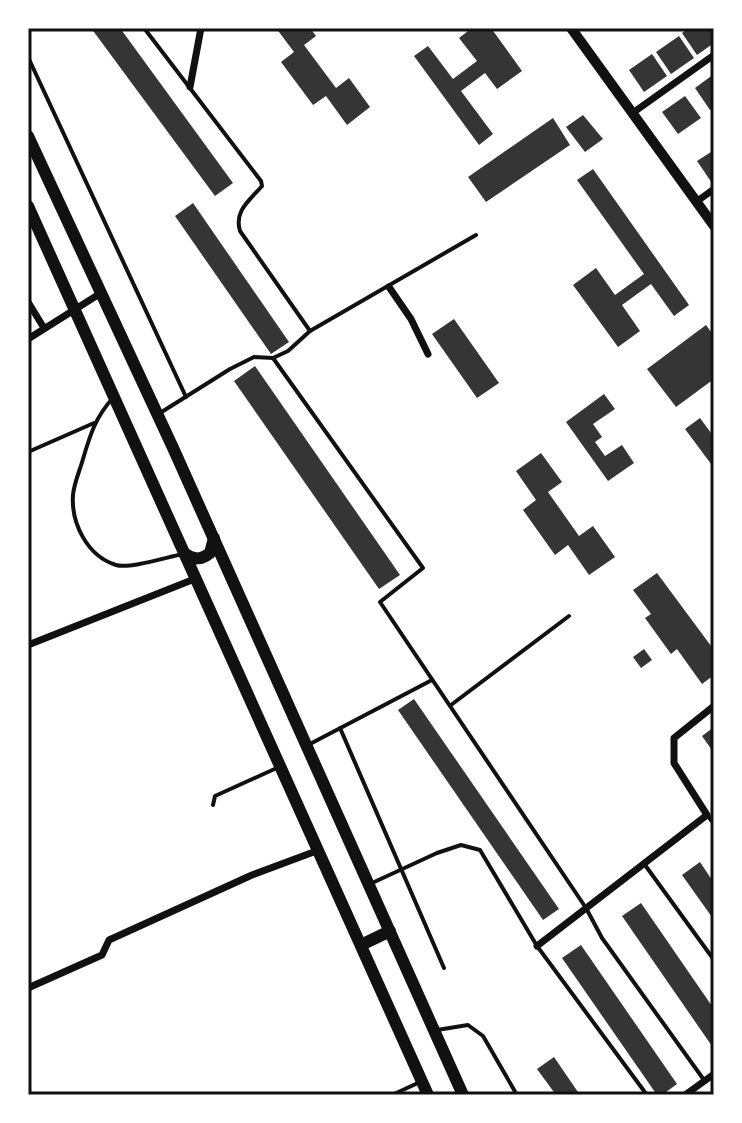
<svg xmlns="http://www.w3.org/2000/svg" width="742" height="1123" font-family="'Alegreya Sans',sans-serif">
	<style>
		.building { fill: #353535 }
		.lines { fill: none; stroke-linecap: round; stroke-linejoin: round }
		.service { stroke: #111; stroke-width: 4 }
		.minor { stroke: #111; stroke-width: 7 }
		.secondary { stroke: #111; stroke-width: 10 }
		.trunk { stroke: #111; stroke-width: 12 }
		.neatline { fill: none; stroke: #111; stroke-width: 3 }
	</style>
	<rect width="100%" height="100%" fill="#fff"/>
	<g class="building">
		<path d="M91 28H120L233 183 215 196Z"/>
		<path d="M276 28H310L316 36 304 45 336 88 349 78 370 107 347 125 326 96 313 105 281 62 294 52Z"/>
		<path d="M472 28H491L522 71 497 89 485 73 461 91 493 134 479 145 414 56 428 46 453 79 477 61 459 38Z"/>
		<path d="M689 28H713L714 43 697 55 682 33Z"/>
		<path d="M679 36 694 58 671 74 656 52Z"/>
		<path d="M652 54 667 76 644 92 629 70Z"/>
		<path d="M714 74V107L710 110 695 88Z"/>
		<path d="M685 96 701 118 678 134 662 112Z"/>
		<path d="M583 115 603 139 585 152 566 127Z"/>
		<path d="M553 118 570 145 486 202 468 177Z"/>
		<path d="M714 150V186L697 161Z"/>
		<path d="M593 169 689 305 674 316 651 284 622 305 640 331 618 347 573 285 596 268 615 295 644 274 577 180Z"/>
		<path d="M193 203 289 342 271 354 175 216Z"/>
		<path d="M454 319 499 383 477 398 432 334Z"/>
		<path d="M706 325 714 336V379L676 407 647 369Z"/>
		<path d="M255 366 400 575 379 589 234 381Z"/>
		<path d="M604 394 615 409 593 424 602 437 595 442 605 456 622 445 634 463 608 481 566 422Z"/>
		<path d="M700 418 714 437V468L685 429Z"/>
		<path d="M541 453 562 482 548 492 579 536 593 526 615 557 589 575 568 545 555 555 523 510 536 500 516 471Z"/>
		<path d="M657 573 714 650V675L702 684 677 649 671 654 645 618 651 614 633 590Z"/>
		<path d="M644 649 652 660 641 668 633 657Z"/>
		<path d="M414 699 559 909 543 920 398 710Z"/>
		<path d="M714 727V753L702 736Z"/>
		<path d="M700 862 714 883V920L682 875Z"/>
		<path d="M641 903 714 1009V1049L622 916Z"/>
		<path d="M581 945 677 1084 662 1095H657L562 958Z"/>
		<path d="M554 1057 580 1095H556L537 1069Z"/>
	</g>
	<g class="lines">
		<g class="service">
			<path d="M144 28 261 181 262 186C249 201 234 211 240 231L310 331"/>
			<path d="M28 57 186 397"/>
			<path d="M273 358 423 568 380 602 586 908 602 938 704 1080"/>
			<path d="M113 398C96 416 90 435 83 459 80 470 74 483 73 495 71 523 87 556 116 565 130 569 167 557 183 554"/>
			<path d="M160 413 230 369 254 357 273 358 288 351 310 331 476 235"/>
			<path d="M28 452 94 423"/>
			<path d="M451 705 569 616"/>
			<path d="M340 728 444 968"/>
			<path d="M308 745 432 680"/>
			<path d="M213 805 215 796 279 767"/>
			<path d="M707 815 714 824"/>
			<path d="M645 865 714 960"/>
			<path d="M372 883 437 853 461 845 480 850 537 946 647 1095"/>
			<path d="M437 1030 468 1025 483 1036 517 1095"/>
			<path d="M392 1095 420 1082"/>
		</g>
		<g class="minor">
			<path d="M190 87 201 28"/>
			<path d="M634 112 714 55"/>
			<path d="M696 202 714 189"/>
			<path d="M389 287 411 319 428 354"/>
			<path d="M28 302 44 328"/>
			<path d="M28 339 101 293"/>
			<path d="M28 645 197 578"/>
			<path d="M537 946 707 815 674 763V738L714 706"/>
			<path d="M28 988 102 955 109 940 252 875 319 850"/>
			<path d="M685 1095 714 1074"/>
		</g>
		<path class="secondary" d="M571 28 714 226"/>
		<g class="trunk">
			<path d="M28 136 174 450 463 1095"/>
			<path d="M28 206 428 1095"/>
			<path d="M185 554C195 560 201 560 210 553L214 538"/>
			<path d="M361 945 390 931"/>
		</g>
	</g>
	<rect width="742" height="1123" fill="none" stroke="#ffffff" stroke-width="60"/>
	<rect x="30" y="30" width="682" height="1063" class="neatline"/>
</svg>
